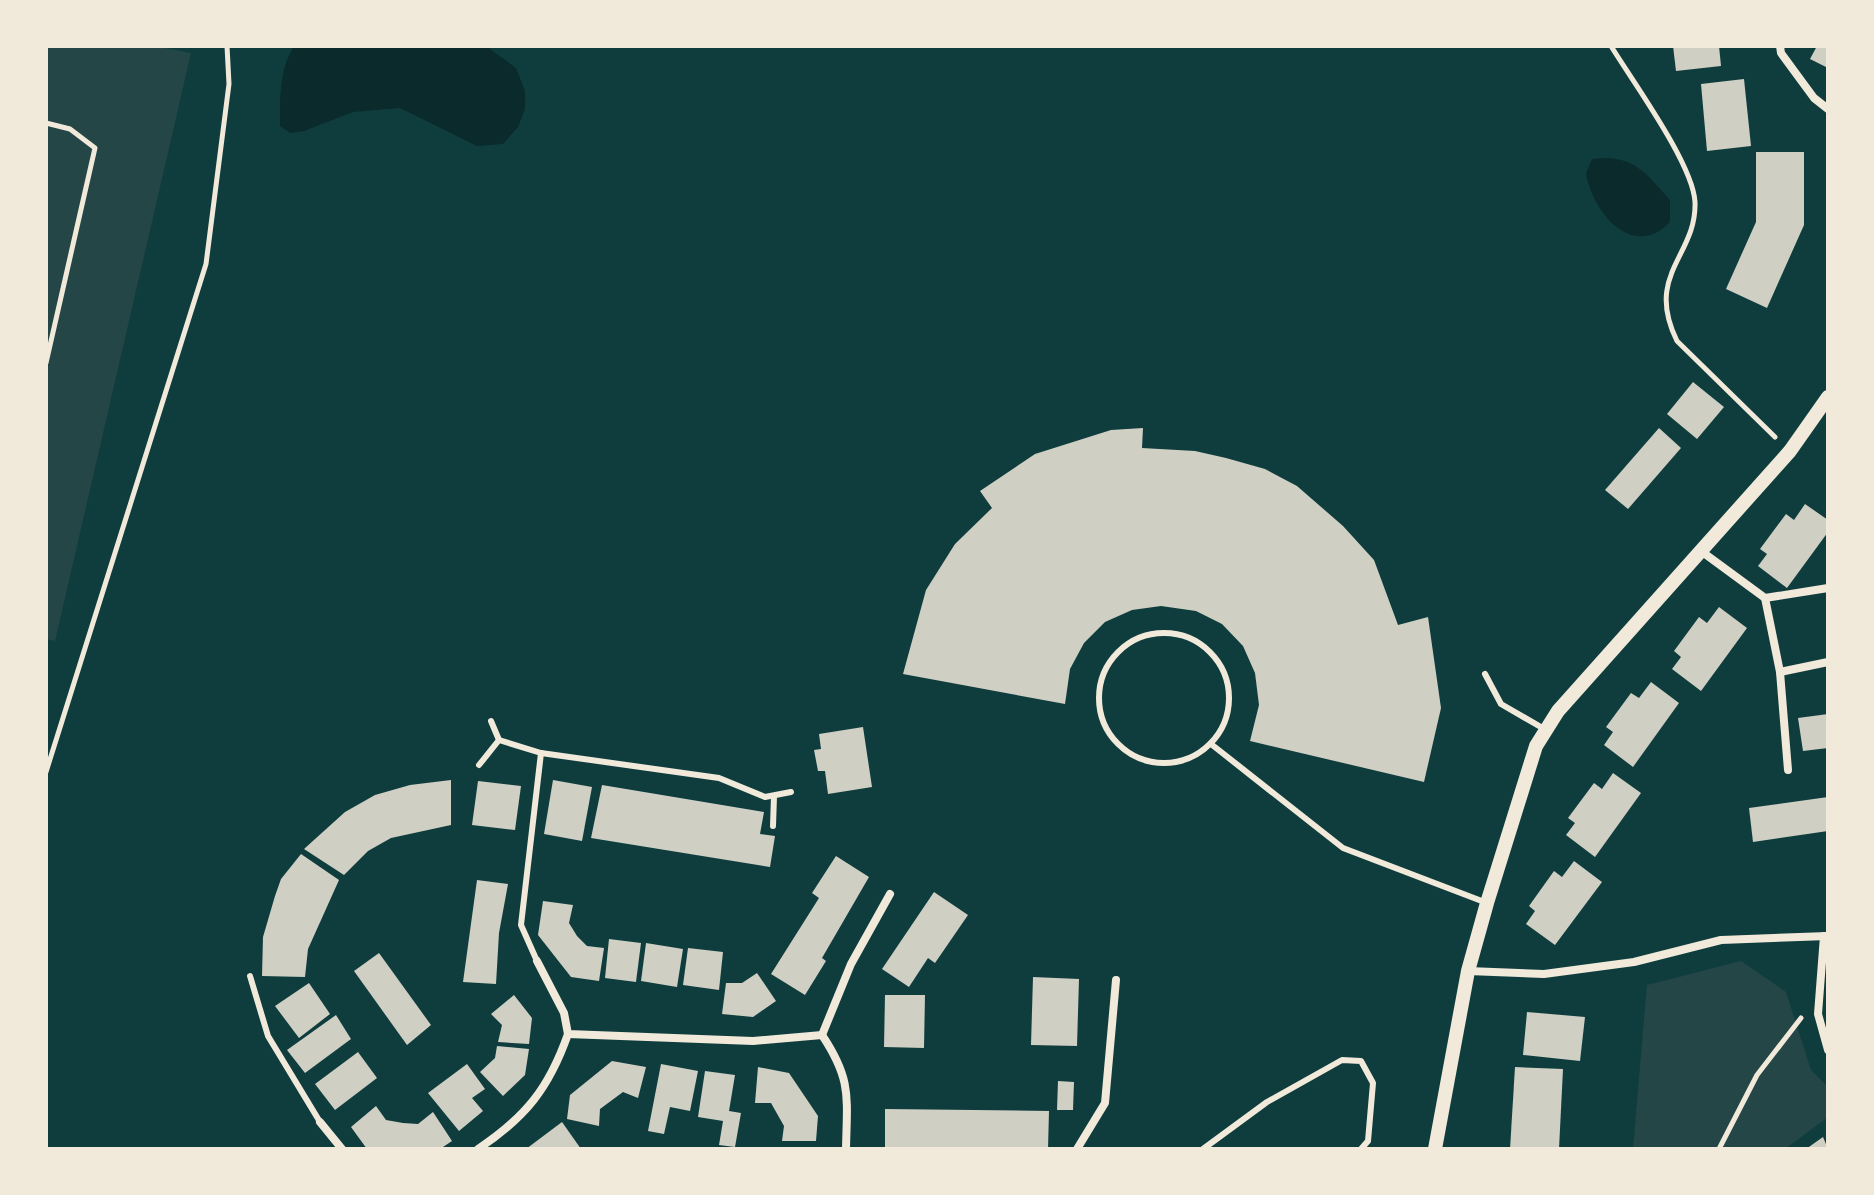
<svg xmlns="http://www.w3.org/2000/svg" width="1874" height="1195" font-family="'Fira Sans',sans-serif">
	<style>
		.green { fill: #244646 }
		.water { fill: #0a2a2b }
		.building { fill: #cfcfc3 }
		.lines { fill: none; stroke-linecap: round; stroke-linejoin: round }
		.path { stroke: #f1e9da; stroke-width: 5 }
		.service { stroke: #f1e9da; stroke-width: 6 }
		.minor { stroke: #f1e9da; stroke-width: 8 }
		.tertiary { stroke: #f1e9da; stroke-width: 14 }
	</style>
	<rect width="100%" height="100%" fill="#0f3d3e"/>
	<g class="green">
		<path d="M46 46H155L191 53 55 641 46 639Z"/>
		<path d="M1741 961 1786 992 1811 1070 1828 1087V1117L1785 1149H1633L1647 985Z"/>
	</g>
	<g class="water">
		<path d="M294 46H486L516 68 525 91V109L518 127 503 144 477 146 400 108 353 112 304 131 290 133 280 126C280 98 279 70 294 46Z"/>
		<path d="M1604 158C1637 158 1649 177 1670 200V222C1633 261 1592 212 1586 173L1592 159Z"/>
	</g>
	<g class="building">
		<path d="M1673 46H1719L1721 66 1676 71Z"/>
		<path d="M1817 46H1828V68L1810 59Z"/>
		<path d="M1744 79 1751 146 1707 151 1701 84Z"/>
		<path d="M1756 152H1804V225L1767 308 1726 289 1756 222Z"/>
		<path d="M1693 382 1724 407 1697 439 1667 414Z"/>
		<path d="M1143 428 1142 448 1195 451 1226 458 1265 469 1297 486 1343 526 1374 560 1398 625 1428 617 1441 708 1424 782 1250 741 1259 705 1255 673 1243 646 1222 624 1196 611 1161 606 1132 610 1105 622 1084 643 1070 669 1065 704 903 674 926 590 955 544 992 508 980 491 1035 454 1111 430Z"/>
		<path d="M1659 428 1681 448 1628 509 1605 490Z"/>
		<path d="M1805 504 1828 520V532L1787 588 1758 566 1767 554 1760 549 1786 514 1794 520Z"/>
		<path d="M1719 607 1747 628 1701 691 1672 669 1681 657 1674 651 1699 617 1707 623Z"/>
		<path d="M1651 682 1679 703 1633 767 1604 745 1613 732 1606 727 1631 693 1639 698Z"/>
		<path d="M1828 714V748L1803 751 1798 718Z"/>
		<path d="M863 727 872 787 828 794 825 771H818L814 750 821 749 819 734Z"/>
		<path d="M1613 773 1641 793 1595 857 1566 835 1575 823 1568 818 1594 783 1602 789Z"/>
		<path d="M451 780V825L391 838 368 851 344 875 304 849 345 812 375 795 410 785Z"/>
		<path d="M553 780 592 787 582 841 544 834Z"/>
		<path d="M478 781 521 786 515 830 472 825Z"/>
		<path d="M602 785 764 812 760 834 775 836 770 867 591 838Z"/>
		<path d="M1828 797V831L1753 842 1749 808Z"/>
		<path d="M301 854 339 880 308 949 305 977 262 976 263 937 275 896 281 879Z"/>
		<path d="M836 856 869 877 822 958 826 961 805 995 771 974 819 898 812 893Z"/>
		<path d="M1574 861 1602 882 1555 945 1526 924 1535 911 1529 906 1554 871 1562 877Z"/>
		<path d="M477 880 508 884 499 933 496 984 463 982Z"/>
		<path d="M934 892 968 915 935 963 928 958 909 987 882 969Z"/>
		<path d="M543 901 573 905 569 923 577 936 587 946 604 948 599 981 571 977 538 935Z"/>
		<path d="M609 939 641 943 636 982 605 978Z"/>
		<path d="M646 943 683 949 677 987 641 981Z"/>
		<path d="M688 948 723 952 719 990 683 985Z"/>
		<path d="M379 953 431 1025 407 1045 354 971Z"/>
		<path d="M757 973 776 1001 753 1017 722 1014 726 983H742Z"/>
		<path d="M1033 977 1079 979 1077 1046 1031 1045Z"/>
		<path d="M309 983 330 1014 299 1038 275 1006Z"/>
		<path d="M514 995 532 1018 529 1044 498 1042 502 1025 491 1014Z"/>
		<path d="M885 995H925L924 1048 884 1047Z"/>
		<path d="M1527 1012 1585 1017 1580 1061 1523 1055Z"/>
		<path d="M336 1015 351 1039 305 1073 287 1050Z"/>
		<path d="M497 1046 529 1049 525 1075 503 1096 480 1072 495 1058Z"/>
		<path d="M358 1052 377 1078 335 1110 315 1084Z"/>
		<path d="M612 1061 646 1067 638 1098 623 1092 600 1109 599 1126 567 1119 570 1095Z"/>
		<path d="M467 1064 485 1089 472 1098 483 1111 459 1131 428 1093Z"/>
		<path d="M661 1064 698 1071 690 1111 670 1107 664 1134 648 1131Z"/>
		<path d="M758 1067 789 1073 818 1116 816 1141H782L784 1126 771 1103H755Z"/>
		<path d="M1515 1067 1563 1069 1559 1149H1510Z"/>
		<path d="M705 1071 735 1075 729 1111 741 1113 735 1147 719 1145 723 1121 698 1117Z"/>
		<path d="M1058 1081 1074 1082 1073 1110H1057Z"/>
		<path d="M376 1106 386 1120 403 1123 418 1124 433 1112 452 1141 440 1149H367L351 1127Z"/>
		<path d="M885 1109 1049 1111 1048 1149H885Z"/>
		<path d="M562 1122 581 1149H526Z"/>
		<path d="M1823 1137 1828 1149H1806Z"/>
	</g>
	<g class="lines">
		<g class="path">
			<path d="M1611 46C1633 82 1693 164 1695 202 1697 256 1644 274 1677 341L1775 437"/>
			<path d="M46 123 70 129 95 148 46 363"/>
			<path d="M46 772 206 264 229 84 227 46"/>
			<path d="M1719 1149 1757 1075 1801 1018"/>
		</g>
		<g class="service">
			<circle cx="1164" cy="698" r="65"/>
			<path d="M1485 674 1501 704 1546 730"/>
			<path d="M499 740 541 753 719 778 765 797 791 792"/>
			<path d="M1211 744 1343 848 1487 903"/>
			<path d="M479 765 499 740 491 721"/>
			<path d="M773 826 774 796"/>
			<path d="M537 961 521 925 541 753"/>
			<path d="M250 976 268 1036 320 1122"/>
			<path d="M1203 1149 1267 1102 1342 1060 1361 1061 1373 1083 1368 1141 1361 1149"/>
		</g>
		<g class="minor">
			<path d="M1780 46 1781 53 1814 98 1828 109"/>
			<path d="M1701 551 1765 598 1828 588"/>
			<path d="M1765 598 1780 672 1788 770"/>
			<path d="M1780 672 1828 662"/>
			<path d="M1824 936 1818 1014 1828 1050"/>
			<path d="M537 961 564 1013 568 1034 753 1041 822 1035C852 1080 847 1097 846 1149"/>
			<path d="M1468 971 1544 974 1634 962 1721 940 1828 936"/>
			<path d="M822 1035 851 964 890 894"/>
			<path d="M320 1122 342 1149"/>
			<path d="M478 1149C526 1117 549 1088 568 1034"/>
			<path d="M1077 1149 1105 1103 1116 980"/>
		</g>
		<path class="tertiary" d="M1435 1149 1468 971 1487 903 1536 746 1558 711 1790 451 1828 397"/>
	</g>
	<rect width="1874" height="1195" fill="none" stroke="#f1e9da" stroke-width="96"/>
</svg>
